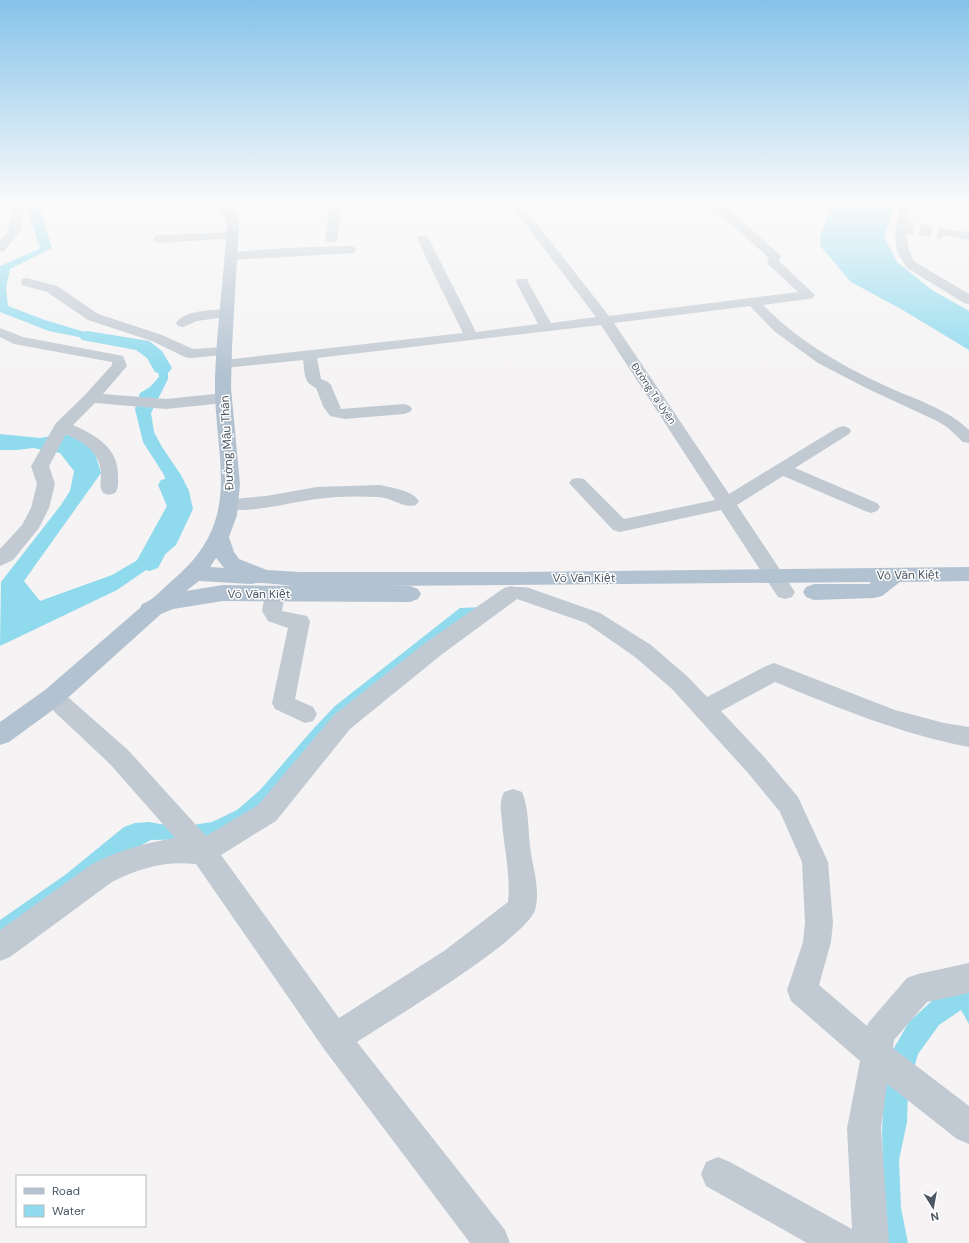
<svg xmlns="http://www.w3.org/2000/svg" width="969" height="1243" font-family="'DM Sans',sans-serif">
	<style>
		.water { fill: #90daee }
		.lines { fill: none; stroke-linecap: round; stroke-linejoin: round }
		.river { fill: #90daee; fill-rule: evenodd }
		.minor-tunnel { stroke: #caccce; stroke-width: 12; stroke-dasharray: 12 6; stroke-linecap: butt }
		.minor { fill: #c1cad2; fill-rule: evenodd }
		.major { fill: #b3c2d1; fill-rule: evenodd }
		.labels { text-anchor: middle; stroke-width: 3; stroke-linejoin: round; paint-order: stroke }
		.far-street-label { font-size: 10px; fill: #4a5661; stroke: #fff }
		.street-label { font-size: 12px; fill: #4a5661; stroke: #fff }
	</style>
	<rect width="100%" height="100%" fill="#f5f3f3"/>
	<g class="water">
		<path d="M35 201H47L41 211 52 248 10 269 6 288 8 306 45 320 85 332 142 341 164 355 168 368V379L151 413 154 432 162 447 181 475 189 491 193 509 176 545 149 568 117 590 0 646 1 582 61 505 70 491 74 471 60 453 33 448 17 450H0V434L40 438 63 434 82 438 95 453 101 473 24 581 40 601 112 575 141 558 154 545 173 522 174 505 164 475 143 442 135 409 140 393 150 387 159 377C158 363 148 352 137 344L85 339 79 337 49 331 0 312V266L39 249 40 246C34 236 35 226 29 216L30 208Z"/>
		<path d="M834 201H891V216L884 237 897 262 932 290 969 311V350L901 309 851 282 821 247 820 236Z"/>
		<path d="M484 607 457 626 264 808 212 839 151 840 104 865 0 940V920L65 875 124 827 135 823 149 822 166 825H193L212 822 237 810 260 790 314 728 335 706 460 608Z"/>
		<path d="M969 989V1024L961 1010 939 1025 918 1054 908 1089 907 1122 899 1160 901 1208 908 1243H888L884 1200 882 1130 885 1081 894 1048 909 1022 935 998Z"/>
	</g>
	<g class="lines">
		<g class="river">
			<path d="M88 331 149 341 162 351 172 368 169 372 162 374 155 372 147 358 136 350 82 340 79 336 82 332Z"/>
			<path d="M169 478 177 480 191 506 158 568 149 571 140 568 136 562 167 506 158 485 161 480Z"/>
		</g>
		<path class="minor-tunnel" d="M902 227 943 233"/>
		<g class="minor">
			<path d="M14 201H25L20 232 4 251 0 252V241L8 231Z"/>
			<path d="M227 201H246L245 203 223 209 217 206 219 204Z"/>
			<path d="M324 201H335C343 213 339 226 337 239L335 242H327L325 239 328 215Z"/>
			<path d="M508 201H519L609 316 798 292 769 265 767 262 769 258 713 208 693 203 692 201H728L724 205 779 254 781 257 779 261 815 295 813 298 808 299 763 305C798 341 842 366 888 387 916 400 946 408 969 430V443L963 442 947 427 935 420 868 389 818 363 774 331 750 306 614 323 729 494 837 428 843 426 849 428 851 431 849 434 795 468 877 503 880 507 877 511 871 513 865 511 783 476 737 505 795 592 792 597 785 599 778 597 721 510 620 532 613 530 569 483 572 479 578 478 584 479 624 519 715 500 601 325 317 358 321 379 328 382 331 385 341 409 404 404 410 406 412 409 410 412 404 414 345 419 330 416 323 406 316 388C303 382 305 373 303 360L224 368 219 367 217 364 219 361 224 360 463 333 417 239 419 236H427L429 239 476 332 538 324 516 282 517 279H527L528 282 551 323 596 317Z"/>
			<path d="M900 201H911C908 222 902 244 915 262L969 294V304L964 303 907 268 900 257 897 250 895 234Z"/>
			<path d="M943 229 969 232V240L939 235 937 233 939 231Z"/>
			<path d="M233 232 237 234 239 236 237 238 159 243 155 242 153 239 155 236 159 235Z"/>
			<path d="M350 246 354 247 356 250 354 253 232 260 228 259 226 256 228 253 232 252 285 248Z"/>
			<path d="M27 278 57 286 98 314 162 335 193 349 224 347 229 348 231 351 229 354 224 355 190 358 185 357 152 341 88 320 47 292 22 285 21 282 22 279Z"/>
			<path d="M226 309 231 310 233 313 231 316 197 321 183 327 178 326 176 323C186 309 211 311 226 309Z"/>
			<path d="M0 328 23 337 123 356 127 366 103 394 166 399 224 393 230 395 232 398 230 401 224 403 166 409 95 403 73 425C95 435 118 447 118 475 118 481 119 488 115 493L109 495 103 493C99 487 101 481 101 475 101 452 84 443 66 434L49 466 55 484 49 508 39 528 13 560 0 566V549L22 525 31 508 37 484 31 466 56 423 85 395 112 365V362L14 344 0 337Z"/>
			<path d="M380 485C392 488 412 490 419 501L416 505C403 509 392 497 378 497 358 496 337 496 317 499 289 502 249 515 223 508L220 504 223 500 266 496 317 487Z"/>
			<path d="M511 586C517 588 523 586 529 588L600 613 651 645 688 677 707 697 766 666 774 663 895 710 944 723 969 727V747C901 734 838 708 775 682L721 711 766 759 798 797 828 862 833 923 831 942 819 985 867 1026 869 1022 907 978 918 974 969 963V993L927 1002 894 1040 893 1048 969 1106V1144L957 1139 887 1084 881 1128 889 1243H807L706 1186 701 1174 706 1162 718 1157 730 1162 852 1229 847 1128 860 1061 791 1001 787 990 803 942 805 923 802 862 780 812 748 773 672 689 635 657 586 623 517 599 441 655 350 729 276 821 221 855 339 1018 444 951 508 902C511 876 504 848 502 822 501 811 499 802 504 792L513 789 522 792C529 808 528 829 530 846 532 866 541 889 535 910 526 939 389 1021 357 1042L505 1230 510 1243H470L324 1049 196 864C164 861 140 868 112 882L10 957 0 961V930L92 864C120 850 144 843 175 838L110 764 45 703 42 697 45 691 53 688 61 691 128 750 206 836 258 805 334 715 425 643 504 588Z"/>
			<path d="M275 587 282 589 285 594 282 611 307 616 310 621 295 699 313 707 317 714 313 721 305 723 275 709 272 703 288 628 268 621 262 611 265 594 268 589Z"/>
		</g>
		<path class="major" d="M212 201H224L237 215 239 224 232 347 231 388 240 484 237 515 229 537 234 552 239 559 267 570 300 572H519L969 567V581L900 582 882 596 874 598 814 600 806 597 803 592 806 587 814 584H869L871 582 378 586H410L418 589 421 594 418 599 410 602 223 601 173 609 161 614 61 704 9 742 0 745V722L45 690 140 608 142 604C154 600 165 586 175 578 246 517 213 456 215 378 217 326 224 275 227 224L225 216ZM216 558 217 559 224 568 210 567ZM199 581 251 584C263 581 279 585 293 586L223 585 186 591Z"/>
	</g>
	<linearGradient id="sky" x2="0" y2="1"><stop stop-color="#85c3ea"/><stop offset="0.54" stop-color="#fafafa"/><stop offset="1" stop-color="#fafafa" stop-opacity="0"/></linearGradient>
	<rect width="969" height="375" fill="url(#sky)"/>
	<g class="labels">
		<g class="far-street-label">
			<text transform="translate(654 393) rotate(56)" y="4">Đường Tạ Uyên</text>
		</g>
		<g class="street-label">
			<text transform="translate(227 443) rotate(-93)" y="4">Đường Mậu Thân</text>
			<text transform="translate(908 575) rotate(-1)" y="4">Võ Văn Kiệt</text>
			<text x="584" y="582">Võ Văn Kiệt</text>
			<text x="259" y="598">Võ Văn Kiệt</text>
		</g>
	</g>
	<rect x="16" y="1175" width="130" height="52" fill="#ffffff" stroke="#b7bbc0"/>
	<rect x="24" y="1188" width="20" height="6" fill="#b3c2d1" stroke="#b7bbc0"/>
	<text x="52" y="1195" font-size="12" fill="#4a5661">Road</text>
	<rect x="24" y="1205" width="20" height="12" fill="#90daee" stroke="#b7bbc0"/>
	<text x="52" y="1215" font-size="12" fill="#4a5661">Water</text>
	<g transform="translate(933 1207) rotate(169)" stroke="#ffffff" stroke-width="3" paint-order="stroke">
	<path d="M0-3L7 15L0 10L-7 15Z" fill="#4a5661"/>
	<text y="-6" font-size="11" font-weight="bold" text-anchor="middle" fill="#4a5661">N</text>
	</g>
</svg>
